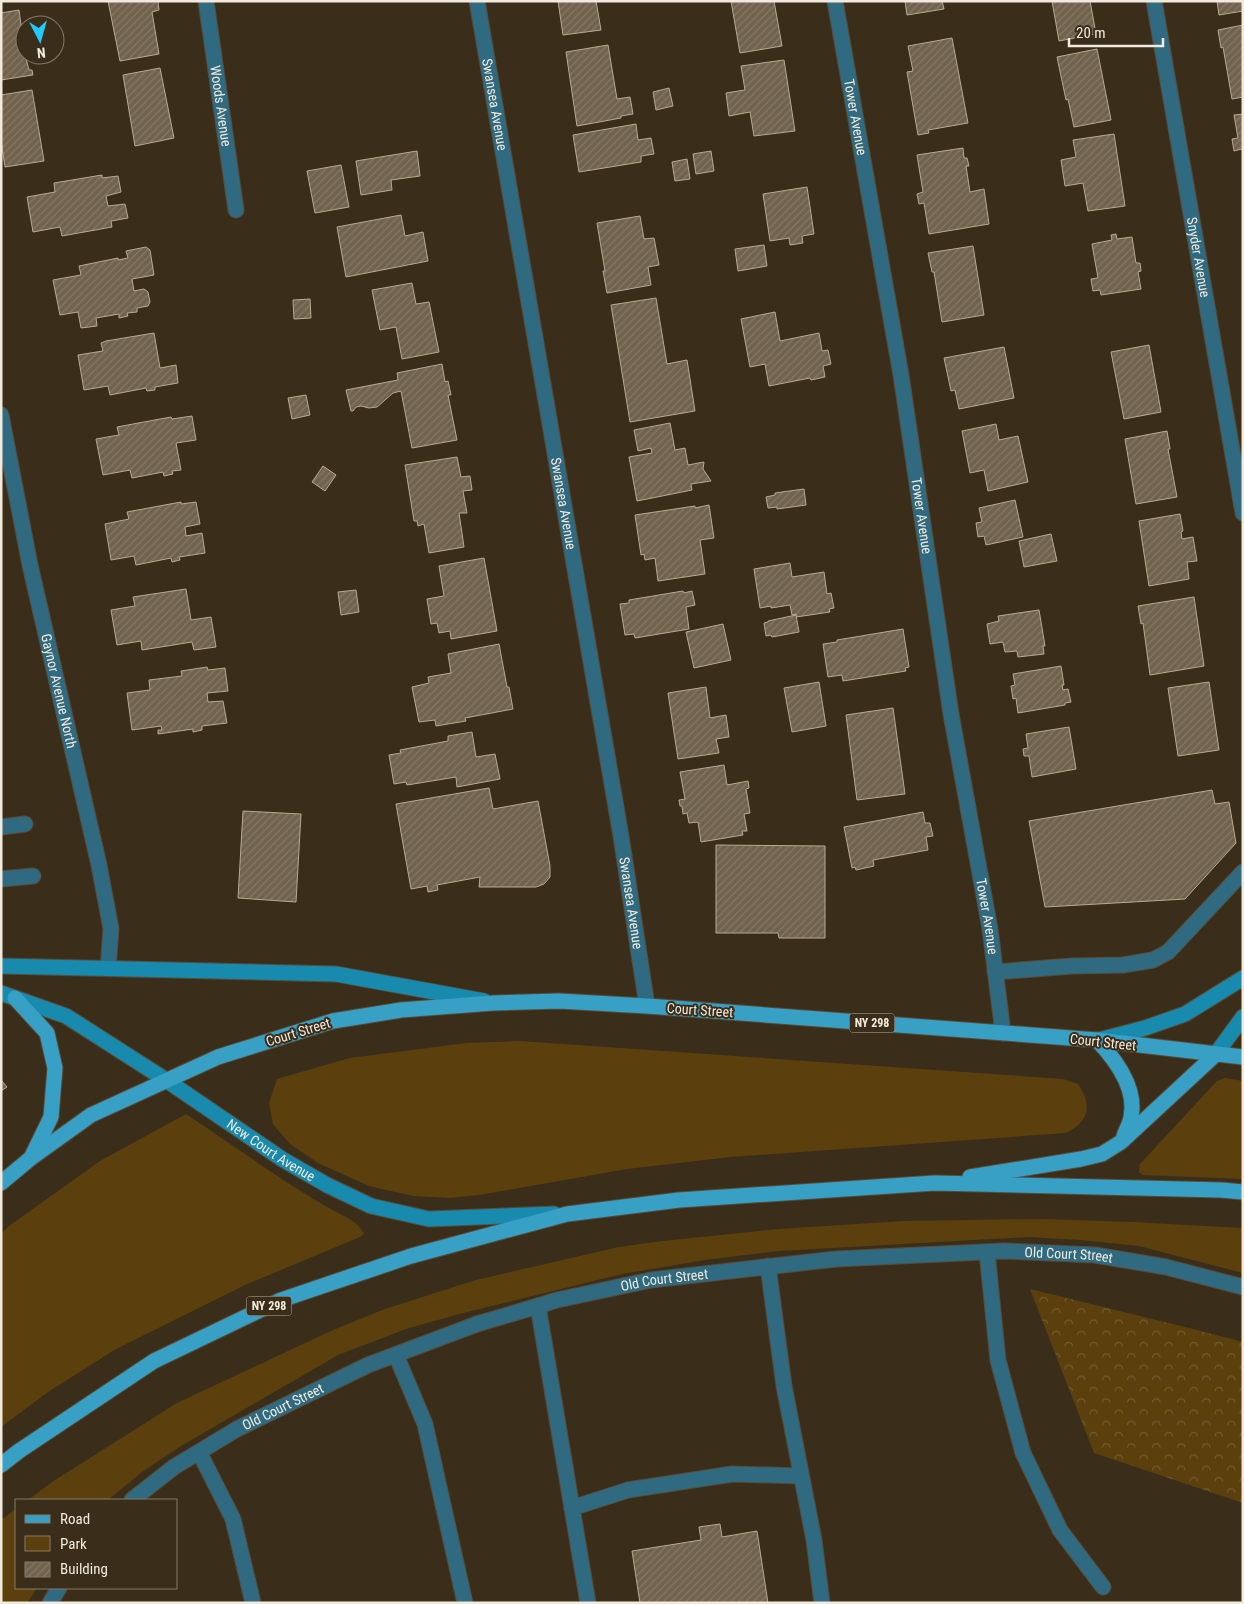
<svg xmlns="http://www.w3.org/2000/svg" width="1244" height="1604" font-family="'Roboto Condensed',sans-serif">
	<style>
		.green { fill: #5b400e }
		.forest { fill: url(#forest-crowns) }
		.building { fill: url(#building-hatch); stroke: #b9aa93 }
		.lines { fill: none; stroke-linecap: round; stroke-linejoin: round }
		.lane-casing { stroke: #574c39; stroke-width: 17 }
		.street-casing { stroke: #574c39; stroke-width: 17 }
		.secondary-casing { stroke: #574c39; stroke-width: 17 }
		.primary-casing { stroke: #574c39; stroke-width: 17 }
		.lane { stroke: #2f6a81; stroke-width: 15 }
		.street { stroke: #2f6a81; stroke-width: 15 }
		.secondary { stroke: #188aae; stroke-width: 15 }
		.primary { stroke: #38a0c5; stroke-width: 15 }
		.labels { text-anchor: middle; stroke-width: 4; stroke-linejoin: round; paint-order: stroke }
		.shield { fill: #3a2e1a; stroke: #bbb2a2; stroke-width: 1 }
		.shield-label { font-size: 12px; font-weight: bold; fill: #f2eadd }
		.street-label { font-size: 14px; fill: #f2eadd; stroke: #3a2e1a }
	</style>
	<defs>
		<pattern id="forest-crowns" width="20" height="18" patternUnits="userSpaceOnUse" patternTransform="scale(1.25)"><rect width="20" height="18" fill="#5b400e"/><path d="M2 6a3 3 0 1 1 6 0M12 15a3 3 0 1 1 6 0" fill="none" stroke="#735c31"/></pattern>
		<pattern id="building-hatch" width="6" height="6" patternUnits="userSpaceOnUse" patternTransform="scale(1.25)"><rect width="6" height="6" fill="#70624c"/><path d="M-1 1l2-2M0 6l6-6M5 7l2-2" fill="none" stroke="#857965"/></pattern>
	</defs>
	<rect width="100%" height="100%" fill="#3a2e1a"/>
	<g class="green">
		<path d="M520 1041 1063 1079 1078 1084C1092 1105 1090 1121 1066 1133L730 1157 627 1169 485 1194 451 1198 413 1196 369 1186 318 1163 290 1144 273 1124 269 1103 277 1079 350 1058 467 1043Z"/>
		<path d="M1225 1078 1243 1081V1179L1143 1175 1139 1172 1140 1164 1217 1081Z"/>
		<path d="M186 1114C233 1145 279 1179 327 1207 339 1214 359 1221 364 1234L360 1237 245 1285 116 1349 48 1392 1 1427V1234L9 1226 100 1161Z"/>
		<path d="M1042 1219 1132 1222 1243 1228V1273L1139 1246 1081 1240 1029 1237 779 1251 705 1260 622 1274 459 1314 406 1329 338 1355 181 1446 142 1472 108 1500H28L52 1482 177 1403 333 1330 385 1309 476 1280 619 1247 663 1241 779 1229 904 1221Z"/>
		<path d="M16 1509V1588H37L27 1603H1V1520Z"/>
	</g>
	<path class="forest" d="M1030 1289 1189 1328 1243 1342V1503L1094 1453Z"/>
	<g class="building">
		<path d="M108 1H158L159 10 152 12 159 54 120 61Z"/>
		<path d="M558 1H596L601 30 563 35Z"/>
		<path d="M731 1H774L782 46 740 53Z"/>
		<path d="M905 1H942L944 9 907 15Z"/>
		<path d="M1052 1H1090L1096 34 1059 41Z"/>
		<path d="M1217 1H1243V11L1219 15Z"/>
		<path d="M19 10 25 55 29 70H32L33 75 1 80V13Z"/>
		<path d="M1243 25V97L1232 99 1223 47 1221 48 1218 30Z"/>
		<path d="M952 38 968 123 928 130 929 133 918 135 907 72 913 71 908 46Z"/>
		<path d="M608 45 617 99 630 97 633 114 621 116V118L577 126 566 52Z"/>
		<path d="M1097 49 1111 120 1074 127 1068 99 1066 100 1057 57Z"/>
		<path d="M784 60 795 131 754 136 750 112 729 116 726 93 745 90 741 66Z"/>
		<path d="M160 68 174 138 135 146 123 75Z"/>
		<path d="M669 88 673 106 656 110 653 92Z"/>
		<path d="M32 90 44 161 5 167 1 140V95Z"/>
		<path d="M1243 114V152L1242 149 1234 151 1232 139 1238 138 1234 115Z"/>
		<path d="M636 124 638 140 651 138 654 154 641 156V162L579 172 573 135Z"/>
		<path d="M1114 134 1125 206 1088 211 1083 183 1065 186 1061 160 1076 157 1073 140Z"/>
		<path d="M963 148 964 158H967L969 166H966L970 192 984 189 989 224 929 234 924 203 919 204 917 194 923 192 917 155Z"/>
		<path d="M417 151 420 176 391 180 392 190 361 195 356 161Z"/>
		<path d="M711 151 714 171 696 174 693 154Z"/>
		<path d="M687 159 690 179 675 181 672 162Z"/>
		<path d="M341 165 349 207 315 213 307 171Z"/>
		<path d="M102 175V178L118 176 121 192 106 196 108 206 125 204 128 218 111 221 112 227 62 236 60 227 33 232 27 197 55 192 54 183Z"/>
		<path d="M807 187 814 234 802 236 803 243 790 245 789 238 770 241 763 194Z"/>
		<path d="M401 215 405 236 423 232 428 261 346 277 337 227Z"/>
		<path d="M640 216 644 239 654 238 659 265 648 267 651 285 607 293 603 271H605L597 223Z"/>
		<path d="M1116 234 1117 239 1132 237 1136 263H1140L1141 271 1138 272 1141 289 1101 295 1100 290 1093 291 1091 279 1098 278 1092 244 1112 240 1111 235Z"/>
		<path d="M764 245 767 266 738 271 735 249Z"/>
		<path d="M973 246 984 315 942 322 934 272H932L928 253Z"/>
		<path d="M146 247 150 250 154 275 132 279 134 291 144 289 148 292 150 302 148 306 137 308V312L127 313 128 316 119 318V314L96 318 97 326 81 328 78 312 60 315 53 280 81 275 79 266 118 258V260L128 258 126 251Z"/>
		<path d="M412 283 416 304 429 302 439 352 402 359 396 327 380 330 372 290Z"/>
		<path d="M656 298 667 364 687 360 695 411 630 422 611 305Z"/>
		<path d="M310 299 311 318 294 319 293 300Z"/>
		<path d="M775 312 780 341 819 333 822 351 828 350 831 364 823 366 825 377 811 380 810 378 769 386 765 364 750 367 741 319Z"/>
		<path d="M154 333 160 368 176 365 178 383 155 387V390L147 391 146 388 110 395 108 386 84 390 78 355 103 351 101 343 106 341Z"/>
		<path d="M1149 345 1161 412 1124 419 1111 352Z"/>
		<path d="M1004 347 1014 398 959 409 955 390 951 391 944 358Z"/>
		<path d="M442 364 445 382 448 381 451 395H448L457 440 412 448 401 391 393 393 377 407 369 408 361 406 356 407 353 411H351L346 390 398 380 397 373Z"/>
		<path d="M306 395 310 415 292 419 288 398Z"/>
		<path d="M192 416 196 440 176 443 181 470 172 471 173 474 164 476 163 472 132 478 130 470 103 475 96 439 119 435 117 427 171 417 172 419Z"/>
		<path d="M670 423 675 450 685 448 688 465 704 462 703 469 711 481 691 484 692 490 637 501 629 457 652 453 651 448 638 451 634 430Z"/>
		<path d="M996 424 999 440 1018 436 1028 482 988 491 984 470 970 473 962 431Z"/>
		<path d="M1167 431 1170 449H1168L1177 497 1136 504 1125 439Z"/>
		<path d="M457 457 461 477 470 476 472 490 463 491 467 513H459L464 547 429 553 424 524 418 526 417 521H414L405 465Z"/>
		<path d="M323 466 336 475 325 491 312 482Z"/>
		<path d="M804 489 806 505 777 509V507L768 508 766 497 775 495V493Z"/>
		<path d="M1015 500 1023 537 986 545 984 536 978 537 976 523 982 522 979 508Z"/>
		<path d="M181 502V504L196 502 200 524 185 527 186 536 202 533 205 553 179 557 180 560 172 562 171 558 136 565 134 556 111 560 105 524 129 519 127 512Z"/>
		<path d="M709 505 714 538 700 540 705 574 658 581 655 558 645 560 644 554 641 555 635 515 695 506V508Z"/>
		<path d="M1180 514 1183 531 1181 532 1182 539 1193 537 1197 561 1187 562 1189 579 1149 586 1139 521Z"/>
		<path d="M1051 534 1057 561 1024 567 1019 541Z"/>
		<path d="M484 558 497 631 451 639 450 631 439 633 437 623 431 624 427 599 444 596 439 566Z"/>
		<path d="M790 563 792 577 824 572 827 594 831 593 834 608 829 609 830 612 796 617V614L792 615 790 605 771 608V606L760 608 754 569Z"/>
		<path d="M186 589 191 620 211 617 216 647 194 650 192 642 142 650 141 641 117 645 111 610 135 606 133 597Z"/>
		<path d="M356 590 359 612 341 615 338 592Z"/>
		<path d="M683 591 684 593 692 591 695 605 686 607 689 629 635 638 634 634 625 635 620 604 629 603V600Z"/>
		<path d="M1194 597 1204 666 1150 675 1143 623 1141 624 1138 606Z"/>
		<path d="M1039 610 1045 646H1043L1044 654 1018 657 1017 651 1005 652 1003 642 990 644 987 624 999 621 998 616Z"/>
		<path d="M796 615 799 632 772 637 771 635 766 636 764 623 768 622V621Z"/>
		<path d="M723 624 731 660 694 668 686 632Z"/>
		<path d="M903 629 909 667 905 668 906 671 843 681 842 675 828 677 823 644 837 642V640Z"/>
		<path d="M499 644 507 687H509L513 709 465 718 466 721 436 726 435 720 419 722 412 687 429 683 428 677 451 673 448 654Z"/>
		<path d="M1061 666 1064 685H1062L1063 690 1068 689 1071 702 1065 703V705L1018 713 1016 698 1013 699 1011 686 1015 685 1013 674Z"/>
		<path d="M207 667 208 670 225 668 228 691 207 693 208 702 223 701 227 723 202 726V730L193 732V729L158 734V730H162L161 726 132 730 127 693 150 690 149 680 182 676 181 671Z"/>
		<path d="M819 682 826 726 792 732 784 688Z"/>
		<path d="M1209 682 1219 750 1178 756 1168 688Z"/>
		<path d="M706 687 710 718 726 715 729 737 716 739 719 753 678 759 668 693Z"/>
		<path d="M893 708 905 794 857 800 846 715Z"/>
		<path d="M1069 727 1076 769 1032 777 1029 756H1024L1023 749 1028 748 1026 734Z"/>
		<path d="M472 732 476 757 495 754 500 779 457 787 456 777 407 785 406 782 394 784 389 755 401 753 400 750 448 741V736Z"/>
		<path d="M724 765 727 785 748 781 749 788 746 789 750 813 744 814 747 831H742L743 835 701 842 698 822 689 823 687 813 683 814 682 806H680L679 800 685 799 680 772Z"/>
		<path d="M489 788 493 809 538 801 550 866V877L544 884 536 887H479L480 877 437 885 438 890 428 892 427 886 411 889 396 804Z"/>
		<path d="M1212 790 1215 804 1229 802 1236 843 1185 899 1045 907 1029 821Z"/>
		<path d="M243 811 301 814 296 902 238 898Z"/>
		<path d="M923 812 925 823H930L933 836 926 837 928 850 873 860 874 866 856 870 855 867 852 868 844 827Z"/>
		<path d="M716 845 825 846V938H779L778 933H716Z"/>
		<path d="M1 1080 7 1087 1 1091Z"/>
		<path d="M720 1524 722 1537 757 1531 768 1603H640L632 1551 701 1540 699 1527Z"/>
	</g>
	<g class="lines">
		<g class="lane-casing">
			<g id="lane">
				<path d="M1 827 25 824"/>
				<path d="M1 879 33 876"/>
				<path d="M995 972 1072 966 1123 965 1153 960 1168 952 1243 872"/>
				<path d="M987 1252 998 1360 1023 1453 1060 1530 1103 1587"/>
				<path d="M768 1266 784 1386 814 1540 822 1603"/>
				<path d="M538 1306 588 1603"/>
				<path d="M396 1355 425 1424 465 1603"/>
				<path d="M199 1452 233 1519 253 1603"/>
				<path d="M572 1508 628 1490 732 1474 801 1476"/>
			</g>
		</g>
		<g class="street-casing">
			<g id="street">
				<path id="s1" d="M206 1 236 210"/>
				<path id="s2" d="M477 1 621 836 647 1006"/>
				<path id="s3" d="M835 1 901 375 951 714 990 929 1003 1033"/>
				<path id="s4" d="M1154 1 1243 513"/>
				<path id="s5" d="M1 415 30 565 99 865 111 929 108 968"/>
				<path id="s6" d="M132 1500 174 1467 237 1429 368 1365 477 1324 538 1306 557 1300 651 1280 836 1259 1004 1251 1095 1255 1166 1267 1243 1287"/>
				<path d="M50 1603 59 1588"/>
			</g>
		</g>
		<g class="secondary-casing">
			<g id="secondary">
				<path d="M1 966 336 974 484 1001"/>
				<path id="s7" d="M1 993 66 1016 166 1080 282 1159 327 1185 371 1206 429 1219 554 1214"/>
				<path d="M1099 1040 1145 1028 1185 1014 1243 978"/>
				<path d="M1216 1054 1243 1017"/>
			</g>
		</g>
		<g class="primary-casing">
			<g id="primary">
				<path d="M15 998 47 1033 55 1068 51 1117 32 1156"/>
				<path d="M1097 1040C1116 1060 1137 1088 1131 1117 1130 1124 1126 1130 1124 1136"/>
				<path d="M970 1177 1081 1159 1102 1154 1121 1142 1216 1054"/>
				<path d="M1 1183 31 1158 91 1115 218 1057 333 1021 401 1010 493 1003 559 1001 647 1006 1097 1040 1243 1057"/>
				<path d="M1 1465 19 1451 154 1361 281 1300 411 1256 567 1214 679 1200 935 1183 1221 1190 1243 1192"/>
			</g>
		</g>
		<use href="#lane" class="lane"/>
		<use href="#street" class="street"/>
		<use href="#secondary" class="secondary"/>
		<use href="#primary" class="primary"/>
	</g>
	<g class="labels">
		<g class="shield">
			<rect x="849.5" y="1013.5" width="45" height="19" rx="4"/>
			<rect x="246.5" y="1296.5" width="45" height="19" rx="4"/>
		</g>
		<g class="shield-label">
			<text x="872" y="1027">NY 298</text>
			<text x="269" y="1310">NY 298</text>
		</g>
		<g class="street-label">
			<text dy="5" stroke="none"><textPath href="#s2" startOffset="105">Swansea Avenue</textPath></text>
			<text dy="5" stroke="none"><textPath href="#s1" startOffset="106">Woods Avenue</textPath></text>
			<text dy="5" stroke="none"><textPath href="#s3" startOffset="118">Tower Avenue</textPath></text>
			<text dy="5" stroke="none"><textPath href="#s4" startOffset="260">Snyder Avenue</textPath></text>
			<text dy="5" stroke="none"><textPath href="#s2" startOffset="510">Swansea Avenue</textPath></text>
			<text dy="5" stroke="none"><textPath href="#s3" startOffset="522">Tower Avenue</textPath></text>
			<text dy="5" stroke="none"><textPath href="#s5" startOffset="282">Gaynor Avenue North</textPath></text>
			<text dy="5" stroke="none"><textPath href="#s2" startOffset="915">Swansea Avenue</textPath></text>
			<text dy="5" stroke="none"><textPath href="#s3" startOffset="928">Tower Avenue</textPath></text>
			<text transform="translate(700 1010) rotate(4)" y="5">Court Street</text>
			<text transform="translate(298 1032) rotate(-17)" y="5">Court Street</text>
			<text transform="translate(1103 1042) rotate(6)" y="5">Court Street</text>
			<text dy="5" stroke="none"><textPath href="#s7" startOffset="314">New Court Avenue</textPath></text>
			<text dy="5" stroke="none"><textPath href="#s6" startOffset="988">Old Court Street</textPath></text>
			<text dy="5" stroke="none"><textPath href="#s6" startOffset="582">Old Court Street</textPath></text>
			<text dy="5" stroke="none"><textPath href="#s6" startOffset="178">Old Court Street</textPath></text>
		</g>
	</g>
	<rect width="1244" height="1604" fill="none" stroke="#f2eadd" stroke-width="5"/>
	<rect x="15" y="1499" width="162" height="90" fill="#3a2e1a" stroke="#847968"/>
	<rect x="25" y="1515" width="25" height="8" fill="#38a0c5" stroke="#847968"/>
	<text x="60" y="1524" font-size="15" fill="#f2eadd">Road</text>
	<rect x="25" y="1536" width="25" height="15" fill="#5b400e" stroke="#847968"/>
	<text x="60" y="1549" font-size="15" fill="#f2eadd">Park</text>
	<rect x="25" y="1562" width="25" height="15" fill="url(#building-hatch)" stroke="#847968"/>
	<text x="60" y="1574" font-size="15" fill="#f2eadd">Building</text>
	<g transform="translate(40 40) rotate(174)"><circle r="24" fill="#3a2e1a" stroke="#847968"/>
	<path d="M0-4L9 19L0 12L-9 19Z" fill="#22c9fe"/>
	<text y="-8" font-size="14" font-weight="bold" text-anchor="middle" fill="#f2eadd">N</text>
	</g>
	<path d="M1069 38v8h94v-8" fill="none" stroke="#f2eadd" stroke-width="2.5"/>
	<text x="1076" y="38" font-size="15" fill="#f2eadd" stroke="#3a2e1a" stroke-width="4" paint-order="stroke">20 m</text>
</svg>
